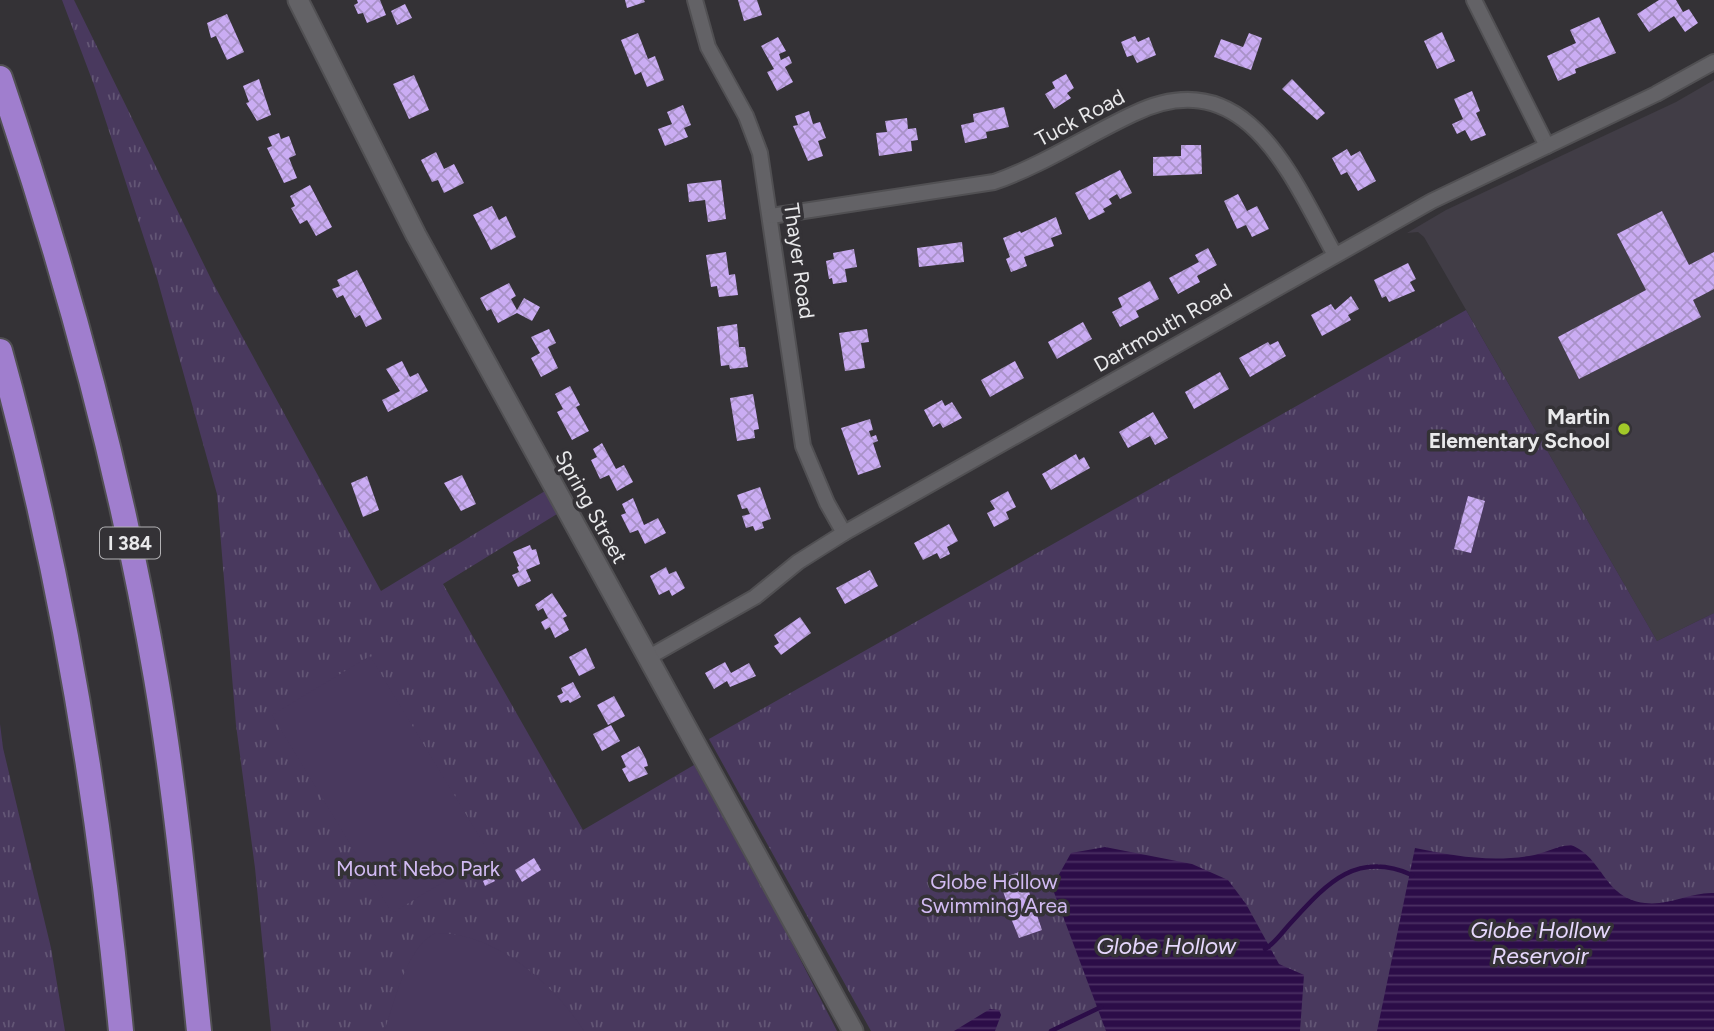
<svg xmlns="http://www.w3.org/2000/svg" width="1714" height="1031" font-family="Figtree,sans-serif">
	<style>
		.built { fill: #413d46 }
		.park { fill: url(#park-tufts) }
		.garden { fill: #49395e }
		.water { fill: url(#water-rules) }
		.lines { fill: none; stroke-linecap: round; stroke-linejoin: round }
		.stream { stroke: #2c0d48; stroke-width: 4.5 }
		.building { fill: url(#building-cross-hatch) }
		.street-casing { stroke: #515053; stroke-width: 18 }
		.secondary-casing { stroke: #515053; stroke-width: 23 }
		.highway-casing { stroke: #515053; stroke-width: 28 }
		.street { stroke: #636266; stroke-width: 14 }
		.secondary { stroke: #636266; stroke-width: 19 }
		.highway { stroke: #a07ece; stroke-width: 24 }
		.poi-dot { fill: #a2c929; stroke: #343236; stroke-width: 2.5 }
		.labels { text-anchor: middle; stroke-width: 7; stroke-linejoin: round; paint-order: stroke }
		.shield { fill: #343236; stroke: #b3b2b5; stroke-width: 2 }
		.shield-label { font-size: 19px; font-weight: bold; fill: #e9e9eb }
		.street-label { font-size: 21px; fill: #e9e9eb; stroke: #343236 }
		.poi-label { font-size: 21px; font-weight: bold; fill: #e9e9eb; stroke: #343236; text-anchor: end }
		.park-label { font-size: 21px; fill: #d2bbf3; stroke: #343236 }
		.water-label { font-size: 23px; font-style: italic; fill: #e6d7fd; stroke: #343236 }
	</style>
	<defs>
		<pattern id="park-tufts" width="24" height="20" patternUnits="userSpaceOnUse" patternTransform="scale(1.75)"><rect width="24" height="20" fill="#49395e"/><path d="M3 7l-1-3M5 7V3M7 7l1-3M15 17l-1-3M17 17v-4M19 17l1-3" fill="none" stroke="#635675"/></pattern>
		<pattern id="water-rules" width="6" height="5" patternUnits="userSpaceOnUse" patternTransform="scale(1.75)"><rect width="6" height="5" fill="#2c0d48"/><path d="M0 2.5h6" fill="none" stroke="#4b3063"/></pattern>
		<pattern id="building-cross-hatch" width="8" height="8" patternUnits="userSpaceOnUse" patternTransform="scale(1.75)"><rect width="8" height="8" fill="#caacf3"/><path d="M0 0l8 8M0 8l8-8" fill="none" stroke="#a992c8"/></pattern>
	</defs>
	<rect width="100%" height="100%" fill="#343236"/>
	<path class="built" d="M1714 80V613L1657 641 1424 237 1418 232 1407 233 1446 210 1676 102Z"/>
	<g class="park">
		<path d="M62 0H74L213 283 381 591 545 491 557 514 443 584 583 830 694 765 761 883 837 1031H271L255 868 236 725 217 494 157 278 94 85Z"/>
		<path d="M1466 310 1657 641 1714 613V1031H871L709 739Z"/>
		<path d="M0 724 3 748 51 948 65 1031H0Z"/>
	</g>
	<g class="garden">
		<path d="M370 656 490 854 392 913 272 715Z"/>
		<path d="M436 933C495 932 554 984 584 1031H384C395 1002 407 945 436 933Z"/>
	</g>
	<g class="water">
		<path d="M1571 845C1604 858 1603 898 1645 903 1669 906 1690 892 1714 893V1031H1377L1415 848C1453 856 1489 862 1529 856 1544 854 1555 846 1571 845Z"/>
		<path d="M1105 847 1192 864 1228 880 1246 904 1279 964 1304 975 1300 1031H1106L1052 887 1071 853Z"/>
		<path d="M990 1009 999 1010 1001 1015 995 1031H954Z"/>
	</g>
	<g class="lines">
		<g class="stream">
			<path d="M1265 949C1274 944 1281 934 1288 926 1324 887 1354 849 1412 875"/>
			<path d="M1051 1031 1101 1007"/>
		</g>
	</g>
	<g class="building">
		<path d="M357 0H380L386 15 367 23 363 13 358 14 354 5 358 3Z"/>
		<path d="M625 0H644L645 2 627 8Z"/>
		<path d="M738 0H757L762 15 744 21Z"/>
		<path d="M1659 0H1676L1683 12 1689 9 1698 23 1685 32 1674 16 1649 32 1637 14Z"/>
		<path d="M405 4 412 18 397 25 391 11Z"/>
		<path d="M227 14 244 52 227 60 216 36 211 38 207 23Z"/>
		<path d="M1599 17 1616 53 1575 69 1576 73 1558 81 1547 56 1576 43 1570 30Z"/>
		<path d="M1442 32 1455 61 1437 69 1424 41Z"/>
		<path d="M638 33 648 59 655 56 664 80 647 87 641 72 635 75 621 40Z"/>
		<path d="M1249 33 1262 38 1251 70 1214 57 1221 39 1243 47Z"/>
		<path d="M1135 36 1138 42 1149 37 1156 55 1137 63 1133 55 1127 57 1121 42Z"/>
		<path d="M778 37 786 51 779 54 781 60 789 56 792 63 785 67 793 82 777 91 767 72 774 69 761 46Z"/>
		<path d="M1066 74 1074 88 1067 93 1071 98 1054 109 1045 94 1055 88 1052 82Z"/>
		<path d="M414 75 429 110 409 119 393 84Z"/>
		<path d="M259 79 271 115 257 121 246 103 249 102 243 86Z"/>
		<path d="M1292 79 1325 113 1317 120 1282 89Z"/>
		<path d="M1472 91 1480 111 1476 113 1486 135 1471 141 1465 130 1457 134 1452 124 1463 119 1454 99Z"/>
		<path d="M683 105 691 125 684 128 688 137 665 146 658 129 672 124 667 112Z"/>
		<path d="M1004 107 1009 127 986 132 987 138 965 143 961 125 974 122 973 114Z"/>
		<path d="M809 111 813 124 820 122 826 138 818 141 823 156 808 161 793 126 798 125 795 116Z"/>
		<path d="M907 118 908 129 916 128 918 140 911 141 912 151 879 156 876 133 887 132 885 121Z"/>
		<path d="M279 133 281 139 289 136 296 155 289 158 297 178 284 183 267 148 272 146 268 137Z"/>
		<path d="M1181 145H1201L1202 174 1153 176V157L1181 156Z"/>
		<path d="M1347 149 1351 156 1360 151 1376 181 1358 191 1347 172 1341 175 1332 158Z"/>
		<path d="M436 152 444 169 454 164 464 183 444 193 438 180 432 182 421 160Z"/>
		<path d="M1120 170 1132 193 1120 199 1117 194 1109 199 1112 204 1103 209 1105 212 1089 220 1075 193Z"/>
		<path d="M721 180 726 219 708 222 705 200 689 202 687 184Z"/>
		<path d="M310 185 332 227 316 236 307 220 300 224 291 208 295 206 290 196Z"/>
		<path d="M1238 194 1247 211 1257 206 1269 229 1252 237 1246 225 1237 229 1224 201Z"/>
		<path d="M492 206 499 220 506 216 516 237 491 250 473 215Z"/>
		<path d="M1662 211 1689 265 1714 252V289L1693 300 1701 317 1579 379 1558 337 1646 290 1617 234Z"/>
		<path d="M1056 217 1062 234 1051 238 1054 246 1024 257 1027 266 1011 272 1006 259 1010 257 1003 238 1020 231 1021 233Z"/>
		<path d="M962 242 964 262 919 267 917 248Z"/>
		<path d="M1208 248 1217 265 1197 276 1200 282 1178 294 1169 278 1199 262 1195 255Z"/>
		<path d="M854 249 857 267 845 269 847 282 833 284 832 278 829 279 826 261 834 259 833 253Z"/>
		<path d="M726 252 729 275 735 274 738 295 719 297 717 286 711 287 706 255Z"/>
		<path d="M1408 263 1416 279 1410 282 1415 291 1389 302 1386 296 1382 298 1374 280Z"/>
		<path d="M357 270 382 319 366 327 360 315 355 318 343 295 337 298 332 289 340 286 337 280Z"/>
		<path d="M1150 281 1159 299 1136 311 1139 317 1120 327 1112 312 1122 307 1118 298Z"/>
		<path d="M509 283 516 296 511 299 517 310 524 298 540 307 532 321 517 313 498 323 491 309 487 311 480 298Z"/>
		<path d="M1351 296 1359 309 1348 315 1351 320 1322 336 1311 315 1331 304 1335 310Z"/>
		<path d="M1083 322 1092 339 1057 359 1048 342Z"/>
		<path d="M737 324 739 347H745L748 367 730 369 729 365 721 366 717 327Z"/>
		<path d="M549 329 556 343 548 347 558 368 541 377 531 358 540 353 531 337Z"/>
		<path d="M867 329 869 342 861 343 865 368 845 371 839 333Z"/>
		<path d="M1278 341 1286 356 1250 377 1239 358 1268 342 1270 345Z"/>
		<path d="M402 361 410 377 418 373 428 391 388 412 382 400 400 391 386 369Z"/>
		<path d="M1015 361 1024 378 990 397 981 380Z"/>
		<path d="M1220 372 1229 389 1194 409 1185 392Z"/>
		<path d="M570 386 580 405 576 407 589 431 572 440 557 412 563 409 555 394Z"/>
		<path d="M753 394 759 429 754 430 755 438 737 441 730 398Z"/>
		<path d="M942 400 945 406 952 402 962 418 943 428 940 423 933 427 924 410Z"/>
		<path d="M1153 412 1168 438 1155 445 1150 436 1128 448 1119 432Z"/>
		<path d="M870 419 873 430 869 431 871 437 876 435 878 441 873 443 881 467 858 475 841 428Z"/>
		<path d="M602 443 616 469 624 465 633 482 617 491 609 475 600 479 591 460 597 457 593 449Z"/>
		<path d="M1076 454 1079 460 1084 457 1090 468 1051 490 1042 474Z"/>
		<path d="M462 475 476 504 461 511 444 483Z"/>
		<path d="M367 476 379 510 363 517 351 483Z"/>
		<path d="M760 487 771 519 762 522 764 528 755 531 753 526 746 528 742 516 750 514 747 508 742 509 737 495Z"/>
		<path d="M1008 491 1016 507 1006 512 1009 519 994 527 987 513 995 509 990 501Z"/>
		<path d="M1468 496 1485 501 1471 553 1454 549Z"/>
		<path d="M633 498 644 525 658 518 666 533 645 544 638 530 630 533 621 515 626 513 622 504Z"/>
		<path d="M949 524 958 541 947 547 950 554 940 559 937 553 923 560 914 543Z"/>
		<path d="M530 545 532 550 536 549 540 564 526 570 531 581 518 587 512 575 519 572 517 567 519 566 513 552Z"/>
		<path d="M666 567 669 574 676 571 685 588 672 596 669 590 659 595 650 576Z"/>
		<path d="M870 570 878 586 845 604 836 588Z"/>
		<path d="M552 593 567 616 563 618 569 630 555 638 550 627 545 630 541 622 548 618 543 608 538 611 535 605Z"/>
		<path d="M800 617 811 633 781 655 774 646 779 643 774 635Z"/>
		<path d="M586 648 595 668 579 676 569 657Z"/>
		<path d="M725 662 731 673 749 663 756 676 730 687 727 681 714 689 705 673Z"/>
		<path d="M573 682 581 697 570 703 568 700 561 703 557 696 563 693 561 688Z"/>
		<path d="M614 696 625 716 608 725 597 705Z"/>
		<path d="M611 725 620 741 602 751 593 734Z"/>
		<path d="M639 746 646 759 648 766 644 767 648 774 629 782 622 769 626 767 621 756Z"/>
		<path d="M534 858 541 870 522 882 515 870Z"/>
		<path d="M1022 871 1042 930 1019 938 1004 901 1006 900 999 879Z"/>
		<path d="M492 876 495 881 485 886 483 881Z"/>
	</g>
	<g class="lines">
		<g class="street-casing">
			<g id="street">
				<path d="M695 0 708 47 746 116 760 153 803 446 827 503 844 533"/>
				<path d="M1474 0 1547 146"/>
				<path d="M771 216 994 182C1043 165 1086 136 1133 114 1246 59 1291 176 1335 255"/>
				<path d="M649 657 755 597 798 562 844 533 1432 201 1656 94 1714 62"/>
			</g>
		</g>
		<g class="secondary-casing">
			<path id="secondary" d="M298 0 416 235 853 1031"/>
		</g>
		<g class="highway-casing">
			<g id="highway">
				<path d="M0 78C67 275 121 474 156 678 176 795 187 913 199 1031"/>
				<path d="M0 351C62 574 99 801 121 1031"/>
			</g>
		</g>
		<use href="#street" class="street"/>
		<use href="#secondary" class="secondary"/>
		<use href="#highway" class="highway"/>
	</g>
	<circle class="poi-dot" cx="1624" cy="429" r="7"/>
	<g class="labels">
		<rect class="shield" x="100" y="527.5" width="60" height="31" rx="5"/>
		<g class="shield-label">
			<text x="130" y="550">I 384</text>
		</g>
		<g class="street-label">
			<text transform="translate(1080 118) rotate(-28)" y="7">Tuck Road</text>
			<text transform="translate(799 261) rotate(82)" y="7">Thayer Road</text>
			<text transform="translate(1163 328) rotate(-30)" y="7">Dartmouth Road</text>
			<text transform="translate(591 507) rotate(61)" y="7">Spring Street</text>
		</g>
		<g class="poi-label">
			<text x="1610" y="424">Martin<tspan x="1610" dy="24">Elementary School</tspan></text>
		</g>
		<g class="park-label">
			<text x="418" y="876">Mount Nebo Park</text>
			<text x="994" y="889">Globe Hollow<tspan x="994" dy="24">Swimming Area</tspan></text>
		</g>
		<g class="water-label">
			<text x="1540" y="938">Globe Hollow<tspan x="1540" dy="26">Reservoir</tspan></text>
			<text x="1166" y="954">Globe Hollow</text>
		</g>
	</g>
</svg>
